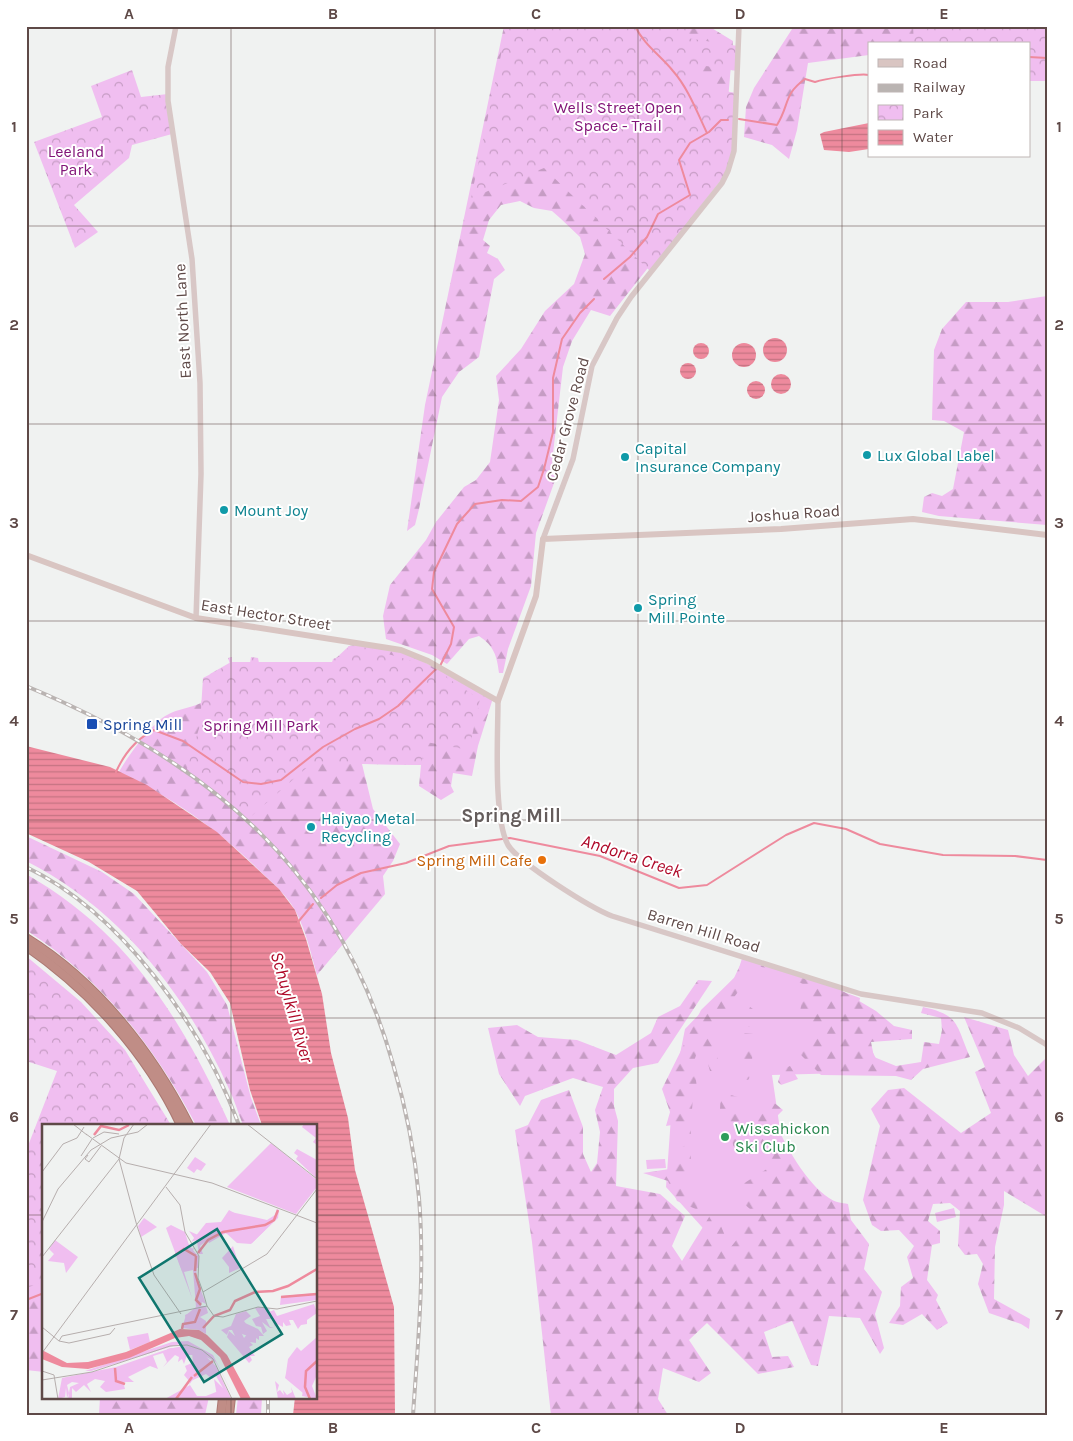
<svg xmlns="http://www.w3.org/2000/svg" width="1073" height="1441" font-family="Karla,sans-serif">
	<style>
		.grass { fill: #f0bef0 }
		.forest { fill: url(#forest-firs) }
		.park { fill: url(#park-crowns) }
		.water { fill: url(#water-rules) }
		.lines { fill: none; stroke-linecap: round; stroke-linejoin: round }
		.stream { stroke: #ee8a9d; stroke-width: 2 }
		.motorway-casing { stroke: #ab7872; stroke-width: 10 }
		.tertiary { stroke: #d8c7c6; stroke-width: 5.5 }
		.secondary { stroke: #d9c5c2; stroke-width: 6 }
		.motorway { stroke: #c08d86; stroke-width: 8 }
		.rail-casing { stroke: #bab4b2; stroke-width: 4 }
		.rail { stroke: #fff; stroke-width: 2; stroke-dasharray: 5.5; stroke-linecap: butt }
		.grid { fill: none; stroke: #5e4947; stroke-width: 1; stroke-opacity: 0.55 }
		.culture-dot { fill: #0f9aa8; stroke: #fff; stroke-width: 2 }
		.transit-dot { fill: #1a4fb4; stroke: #fff; stroke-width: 2 }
		.food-dot { fill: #e8710a; stroke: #fff; stroke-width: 2 }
		.leisure-dot { fill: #2e9e5b; stroke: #fff; stroke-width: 2 }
		.labels { text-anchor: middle; stroke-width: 4; stroke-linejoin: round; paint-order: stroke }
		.park-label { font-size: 16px; fill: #821578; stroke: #fff }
		.street-label { font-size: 16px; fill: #5e4947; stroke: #fff }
		.culture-label { font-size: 16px; fill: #0d838f; stroke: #fff; text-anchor: start }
		.transit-label { font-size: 16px; fill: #164399; stroke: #fff; text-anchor: start }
		.food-label { font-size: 16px; fill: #c56008; stroke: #fff; text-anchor: end }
		.leisure-label { font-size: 16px; fill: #27864d; stroke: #fff; text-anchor: start }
		.water-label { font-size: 18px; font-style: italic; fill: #af0929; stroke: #fff }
		.quarter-label { font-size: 19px; font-weight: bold; fill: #655d5c; stroke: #fff }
		.inset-river { fill: none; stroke: #ee8a9d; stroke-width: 2.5 }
		.inset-road { fill: none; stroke: #b6aead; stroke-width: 1 }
		.view { fill: #0f766e; fill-opacity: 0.15; stroke: #0f766e; stroke-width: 2.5 }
		.inset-edge { fill: none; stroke: #5e4947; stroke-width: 2.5 }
		.neatline { fill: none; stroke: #5e4947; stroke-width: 2 }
		.grid-label { font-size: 16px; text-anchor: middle; font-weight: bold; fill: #5e4947 }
	</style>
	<defs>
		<pattern id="forest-firs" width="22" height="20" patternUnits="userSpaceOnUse" patternTransform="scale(1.25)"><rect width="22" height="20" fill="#f0bef0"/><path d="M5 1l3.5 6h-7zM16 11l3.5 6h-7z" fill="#c69cc4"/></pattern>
		<pattern id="park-crowns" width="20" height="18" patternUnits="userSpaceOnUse" patternTransform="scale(1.25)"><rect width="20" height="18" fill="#f0bef0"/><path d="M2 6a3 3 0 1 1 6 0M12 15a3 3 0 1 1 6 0" fill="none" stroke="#c69cc4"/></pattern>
		<pattern id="water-rules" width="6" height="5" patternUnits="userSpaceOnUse" patternTransform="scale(1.25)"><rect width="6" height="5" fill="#ee8a9d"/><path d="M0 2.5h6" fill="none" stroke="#c47382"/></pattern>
	</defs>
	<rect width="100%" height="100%" fill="#f0f2f1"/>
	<g class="grass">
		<path d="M743 955 860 998 856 1020 883 1072 772 1075 789 1191 786 1245 728 1256 666 1187 673 1089 685 1029 737 975Z"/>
		<path d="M665 1159 666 1168 647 1169 646 1160Z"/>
		<path d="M954 1208 956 1217 937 1222 935 1213Z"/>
	</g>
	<g class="forest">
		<path d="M504 26H703L710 27 733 41 726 124 651 264 610 316 591 310 572 341 563 367 552 462 558 472 536 533 531 586 508 649 503 673H499C497 656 494 646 479 636L469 639 447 664 432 655 386 639 383 616 390 585 426 540 436 522 464 487 476 480 490 462 499 400 496 376 521 349 545 311 574 284 585 254 580 237 560 218 552 211 534 208 520 201 501 205 489 220 483 240 490 246 487 253 498 259 505 270 494 279 479 357 459 372 442 397 419 509 415 525 407 531 425 405Z"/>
		<path d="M794 26H1047L1029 44H869V55L808 63 797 130 789 159 772 145 744 137 746 107 754 88Z"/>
		<path d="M1047 296V525L939 516 922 512 924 497 932 493 942 496 953 489 964 432 944 421 932 420 934 350 942 329 966 302H1008Z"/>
		<path d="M366 643 401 650 493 698 478 746 472 776 453 773 451 786 454 792 441 800 419 786 421 765 362 764 373 809 400 844 393 861 383 876 385 894 317 975C311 954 306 930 295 910 287 896 274 884 262 873 220 831 172 797 119 772 127 757 153 722 167 715 177 709 190 708 201 703L210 674 231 662H332L349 646Z"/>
		<path d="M26 836 102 872 134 894 207 972 227 1005 251 1098 261 1125H243C238 1113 235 1101 229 1089 187 995 119 908 26 861Z"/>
		<path d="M26 874C129 933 182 1019 230 1125H196C155 1047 101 978 26 930Z"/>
		<path d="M743 959 773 967 772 969 747 964 743 985 708 1033 715 1045 720 1072 710 1071 706 1057 699 1047 694 1061 697 1089 693 1098 691 1121V1170L679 1175 680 1184H693L698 1210 677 1201 668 1181 643 1173 676 1168 675 1151 688 1144 684 1123 666 1126 670 1112 662 1089 701 1010 734 978Z"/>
		<path d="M780 970 839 989 876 1011 894 1026 912 1030V1039L871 1042 874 1057 896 1066 921 1062 924 1042 939 1044 942 1030 941 1018 921 1013 923 1007C960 1015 956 1025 970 1057L923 1069 911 1080 896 1076 821 1075 800 1054 804 1043 815 1031 800 1012 802 999 812 1000 811 988 778 972Z"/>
		<path d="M698 980 712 981 658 1063 633 1068 614 1089V1106L618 1121 616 1186 660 1194 685 1216 672 1246 682 1261 714 1209 730 1248 757 1215 743 1203 738 1187 770 1167 753 1123 772 1101 783 1110 774 1119C784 1144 807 1184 829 1198 834 1202 842 1203 848 1204L851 1220 869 1244 864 1269 882 1292 875 1314 884 1348 880 1354 860 1318 829 1316 818 1366 811 1365 792 1321 764 1332 772 1357 788 1356 794 1367 758 1374 707 1323 689 1340 711 1373 699 1382 663 1368 658 1399 668 1415H551L532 1242 515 1130 528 1125 541 1100 569 1090 583 1127V1154L591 1172 597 1163 600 1132 595 1110 603 1087 573 1078 525 1096 520 1106 499 1074 488 1028 517 1025 538 1037 577 1040 616 1055 651 1033 658 1017 680 1006Z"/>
		<path d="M750 1007 761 1014 753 1028 743 1025Z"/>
		<path d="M964 1017 1008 1030 1014 1055 1028 1076 1047 1057V1217L1004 1191V1205L995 1247 994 1299 1030 1319 1029 1329 1021 1324 989 1313 978 1284 983 1264 977 1254 965 1255 958 1246 960 1211 950 1203 933 1204 928 1221 940 1231V1243L932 1245 927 1280 938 1295 936 1300 948 1323 937 1330 922 1314 903 1325 889 1323 900 1306 901 1287 913 1278 907 1257 914 1246 899 1230 881 1231 872 1225 863 1200 880 1126 871 1109 888 1090 904 1088 961 1133 991 1113 975 1072 985 1067Z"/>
		<path d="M741 1033 754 1034 751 1075 748 1080 741 1078Z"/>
		<path d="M790 1066 798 1079 781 1085 778 1082 782 1069Z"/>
		<path d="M721 1092 741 1098V1159L736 1157 731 1136 734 1130 720 1109Z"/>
		<path d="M44 1189V1372L26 1370V1227Z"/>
		<path d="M100 1397H209L205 1415H99Z"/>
		<path d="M238 1397H262L261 1415H236Z"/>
	</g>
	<g class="park">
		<path d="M507 26H688L687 38 738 46 737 71 700 65 702 87 736 93 734 151 728 171 650 271 544 168 471 198Z"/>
		<path d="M913 26H1047V81H1029V44H914Z"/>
		<path d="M132 70 141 97 168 94 172 134 132 145 129 158 74 205 98 232 75 248 34 142 102 117 91 86Z"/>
		<path d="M349 646 363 647 427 665 480 699 469 750 426 742 421 765 312 763 248 819 187 769 200 725 203 678 230 664 228 658 232 657V662L250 663 251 657 258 658 259 663H332L333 659 344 655Z"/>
		<path d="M26 956 81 1002 125 1050 171 1125H44V1282L26 1288V1151L57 1071 26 1061Z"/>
	</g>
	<g class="water">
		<path d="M869 123V149L849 152 824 150 820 134 824 132Z"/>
		<circle cx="775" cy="350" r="12"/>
		<circle cx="701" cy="351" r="8"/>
		<circle cx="744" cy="355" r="12"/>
		<circle cx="688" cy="371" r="8"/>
		<circle cx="781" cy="384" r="10"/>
		<circle cx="756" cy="390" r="9"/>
		<path d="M26 746 110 767 147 785 217 832 279 889 295 910 306 939 322 994 331 1053 348 1118 355 1170 394 1307 395 1415H293L295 1397H316V1125H262L250 1090 230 1003 210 972 181 944 137 891 89 862 26 833Z"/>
	</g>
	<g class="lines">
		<g class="stream">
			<path d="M635 26C644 45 660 55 673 71 688 88 697 112 707 133"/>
			<path d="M1029 57 1047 58"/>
			<path d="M739 119 777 125C790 104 783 95 805 79L815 82C824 79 860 73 869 75"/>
			<path d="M604 279 630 257 647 237 658 214 690 195 679 160 690 143 709 132 721 120H728"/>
			<path d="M440 666 451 644 454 627 432 589 434 572 457 524 475 504 502 500 521 501 538 487 544 469 553 432V378L562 339 580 313 594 299"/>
			<path d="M116 772C124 754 136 739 154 730L183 741 243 782 261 784 281 780 323 747 355 729 379 719 398 706 436 669"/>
			<path d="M321 898 337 885 361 873 406 863 449 846 510 838 600 856 679 888 707 885 786 835 814 823 846 829 880 844 943 855 1015 856 1047 860"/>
			<path d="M298 922 313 904"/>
			<path d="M26 1300 44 1293"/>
		</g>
		<g class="motorway-casing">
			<g id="motorway">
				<path d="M26 938C97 982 152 1052 189 1125"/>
				<path d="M26 946C91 991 147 1053 181 1125"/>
				<path d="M221 1415 223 1397"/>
				<path d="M229 1415 231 1397"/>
			</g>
		</g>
		<g class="tertiary">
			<path d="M176 26 168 67V101L192 259 200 383 201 474 196 618"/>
			<path d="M543 539 573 459 592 366 617 318 631 297 722 183 728 171 734 151 739 26"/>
			<path d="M498 701C498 734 493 818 508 845 519 863 591 908 612 916L861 994 982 1013 1019 1028 1047 1045"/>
		</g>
		<path class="secondary" d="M26 555 196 618 401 650 428 661 498 701 536 596 543 539 781 529 913 519 1047 535"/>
		<use href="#motorway" class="motorway"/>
		<g class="rail-casing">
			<g id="rail">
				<path d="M26 686C209 762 338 869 393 1064 406 1108 415 1153 419 1198 425 1270 418 1343 413 1415"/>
				<path d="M26 867C121 912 203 1028 239 1125"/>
				<path d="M268 1415V1397"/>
			</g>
		</g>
		<use href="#rail" class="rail"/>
	</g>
	<path class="grid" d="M231 26V1125M435 26V1415M638 26V1415M842 26V1415M26 226H1047M26 424H1047M26 621H1047M26 820H1047M26 1018H1047M26 1215H44M316 1215H1047M231 1397V1415"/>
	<g class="culture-dot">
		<circle cx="867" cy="455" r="5"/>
		<circle cx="625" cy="457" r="5"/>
		<circle cx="224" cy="510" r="5"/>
		<circle cx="638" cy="608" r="5"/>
		<circle cx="311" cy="827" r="5"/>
	</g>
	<rect class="transit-dot" x="86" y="718" width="12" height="12" rx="2.5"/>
	<circle class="food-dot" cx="542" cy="860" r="5"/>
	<circle class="leisure-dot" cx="725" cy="1137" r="5"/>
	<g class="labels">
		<g class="park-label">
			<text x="618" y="113">Wells Street Open<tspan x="618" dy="18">Space - Trail</tspan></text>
			<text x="76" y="157">Leeland<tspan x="76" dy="18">Park</tspan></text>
			<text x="261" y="731">Spring Mill Park</text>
		</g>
		<g class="street-label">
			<text transform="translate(182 321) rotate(-93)" y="6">East North Lane</text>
			<text transform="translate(567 419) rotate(-75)" y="6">Cedar Grove Road</text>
			<text transform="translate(794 513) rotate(-4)" y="6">Joshua Road</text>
			<text transform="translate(266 614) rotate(9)" y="6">East Hector Street</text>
			<text transform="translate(704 930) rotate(17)" y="6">Barren Hill Road</text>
		</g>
		<g class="culture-label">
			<text x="635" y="454">Capital<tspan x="635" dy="18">Insurance Company</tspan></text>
			<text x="877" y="461">Lux Global Label</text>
			<text x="234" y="516">Mount Joy</text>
			<text x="648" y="605">Spring<tspan x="648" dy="18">Mill Pointe</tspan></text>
			<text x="321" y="824">Haiyao Metal<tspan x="321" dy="18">Recycling</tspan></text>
		</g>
		<g class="transit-label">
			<text x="103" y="730">Spring Mill</text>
		</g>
		<g class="food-label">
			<text x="532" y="866">Spring Mill Cafe</text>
		</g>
		<g class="leisure-label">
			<text x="735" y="1134">Wissahickon<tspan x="735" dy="18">Ski Club</tspan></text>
		</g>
		<g class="water-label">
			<text transform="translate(632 856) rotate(18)" y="6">Andorra Creek</text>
			<text transform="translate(292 1007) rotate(74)" y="6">Schuylkill River</text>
		</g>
		<g class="quarter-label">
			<text x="511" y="822">Spring Mill</text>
		</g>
	</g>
	<g transform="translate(42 1124)">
		<rect width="275" height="275" fill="#f0f2f1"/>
		<path d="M229 19 275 56V63L254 90 185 63ZM153 33 164 40 159 47 155 45 152 49 145 44ZM204 187 209 192 202 197 208 205 206 212 197 209 193 198 194 190ZM106 209 108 218 88 226 85 213ZM275 213V252L268 254 263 260 267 274 243 254 244 249 246 235 255 223 259 227ZM148 261 155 272H164L184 264 189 275H123Z" fill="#f0bef0"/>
		<path d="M235 85 237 86 236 94 210 119 183 109 164 117 158 122 161 130H157L155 118 147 107 156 111 179 99 189 88 225 96 233 91ZM145 118 156 133 154 153 164 180 160 178 159 182H164L166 189 158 193 164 197V210L157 206 140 204 144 191 154 183 151 146 142 148 150 174 133 129ZM191 122 198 144 187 149V143L180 134ZM275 169V176L238 181 239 172ZM272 180 275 189 265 196V200L259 201 256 205 251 196H247L249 201 244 202 241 198V203L235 200 233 203 230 195H224L228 203 232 204H228L220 198 225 207 221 210 219 203 214 202 210 195 218 192 213 184 217 183 228 185 227 188 232 186 235 192ZM194 190 198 199H195L200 207 203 206 199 208 202 214 207 208 203 199 216 205 222 212H217V216L214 214V219L208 218 211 221 207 223 213 232H208L210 236 207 239 185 213 187 207 193 212 190 206H187L185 211 179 206 189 202ZM146 217 171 231 193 275 174 238 138 220 49 247H43L130 218ZM129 224H154L174 242 189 275 175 272 172 255 181 264 174 252 170 255 164 250 149 257 143 242 152 238 155 248 151 231H145L142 240 140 235 136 238 137 233 133 231 121 243 125 238 121 229 111 232 116 245 108 242 86 253 92 258H81L83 265 64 268 58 263 63 257 53 255 45 260 49 268 42 261 34 268 30 264V275H26L28 263 37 259 30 258 25 261 27 269 25 274 24 264 23 273 16 275 20 254 74 243ZM263 247 267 251H275L270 262 275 275 260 272 262 261 264 264ZM233 257 237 261 235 268 238 266 242 271 241 266 245 271 250 268 249 263 254 275H236Z" fill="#f0bef0"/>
		<path d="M102 94 115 103 99 113 96 102Z" fill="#f0bef0"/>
		<path d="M262 0 275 1V21L271 18 274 14 260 3ZM255 25 275 36V55L254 35 256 32 252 29ZM187 86 223 106 209 120 195 119 184 109 167 119 163 113 149 118 164 99 179 98ZM129 101 143 108 148 125 152 124 151 127 157 132 156 144 144 142 140 147 124 104ZM13 116 36 133 24 149 22 139 6 137 12 130 7 125ZM163 183 165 187 154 195 152 202 145 201 143 191ZM142 222 154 224 172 240 159 244 147 261 148 258 142 251 151 238 150 229 140 231 137 228 127 231 125 225Z" fill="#f0bef0"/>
		<path d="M138 205 157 206 165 211 185 231 209 275H199L178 233 159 216 147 212 133 214 87 234 46 245 20 243 0 235V226L25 239 46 238 84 228Z" fill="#ee8a9d"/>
		<path class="inset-river" d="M52 11 59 2 77 6 87 1M156 129 166 116 181 108 223 101 232 96 236 86M132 132 142 125 154 132M153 147 154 132M153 149 158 165 154 176 159 181M239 173 275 170M161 204 172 192 188 186 193 177 213 168 231 167 246 162 275 145M140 205 141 200 153 198 158 185M73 244 74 257 83 260M152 252 171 237M134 275 150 253M268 275 263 263 264 247 275 237"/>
		<path class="inset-road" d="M31 0 45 11M92 0 82 14 77 35 95 102M205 0 275 55M44 10 84 39 170 59 275 99M51 14 62 8 77 10M46 31 43 35 47 38 59 22M39 32 50 15M0 48 21 20 35 14 42 3M124 63 138 81 143 108 157 132 156 154 161 168M0 98 16 65 49 26 69 14 96 8 106 0M95 102 112 151 139 190M0 133 77 35M165 182 172 192 181 193 216 183 235 185 275 177M0 203 17 217 27 219 68 210 73 204M17 217 20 212 165 182 161 168 225 130 275 65M0 229 169 0M0 247 12 251 16 275M0 256 50 248 128 222 145 221 160 226 171 235 190 275"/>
		<path class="view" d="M175 105 240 210 162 258 97 154Z"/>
		<rect width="275" height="275" class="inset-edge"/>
	</g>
	<rect width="1073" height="1441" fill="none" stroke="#ffffff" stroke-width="55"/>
	<rect x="868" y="42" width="162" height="115" fill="#ffffff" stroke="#bfb6b5"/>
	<rect x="878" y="59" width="25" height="8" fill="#d9c5c2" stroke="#bfb6b5"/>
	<text x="913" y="68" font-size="15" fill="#5e4947">Road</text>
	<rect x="878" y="84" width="25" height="8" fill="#bab4b2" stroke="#bfb6b5"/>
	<text x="913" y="92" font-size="15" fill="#5e4947">Railway</text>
	<rect x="878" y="105" width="25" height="15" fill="url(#park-crowns)" stroke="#bfb6b5"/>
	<text x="913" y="118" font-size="15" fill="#5e4947">Park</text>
	<rect x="878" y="130" width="25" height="15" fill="url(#water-rules)" stroke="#bfb6b5"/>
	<text x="913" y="142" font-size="15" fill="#5e4947">Water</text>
	<rect x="28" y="28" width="1018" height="1386" class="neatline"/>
	<g class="grid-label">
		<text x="129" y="19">A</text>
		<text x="333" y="19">B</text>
		<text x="536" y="19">C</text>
		<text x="740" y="19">D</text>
		<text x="944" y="19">E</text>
		<text x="14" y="132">1</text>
		<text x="1059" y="132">1</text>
		<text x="14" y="330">2</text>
		<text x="1059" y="330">2</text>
		<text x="14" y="528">3</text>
		<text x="1059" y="528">3</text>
		<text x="14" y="726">4</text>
		<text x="1059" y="726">4</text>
		<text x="14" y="924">5</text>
		<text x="1059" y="924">5</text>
		<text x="14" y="1122">6</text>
		<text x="1059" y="1122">6</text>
		<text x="14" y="1320">7</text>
		<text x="1059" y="1320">7</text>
		<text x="129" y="1433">A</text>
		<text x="333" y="1433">B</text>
		<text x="536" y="1433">C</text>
		<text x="740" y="1433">D</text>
		<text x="944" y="1433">E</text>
	</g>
</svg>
